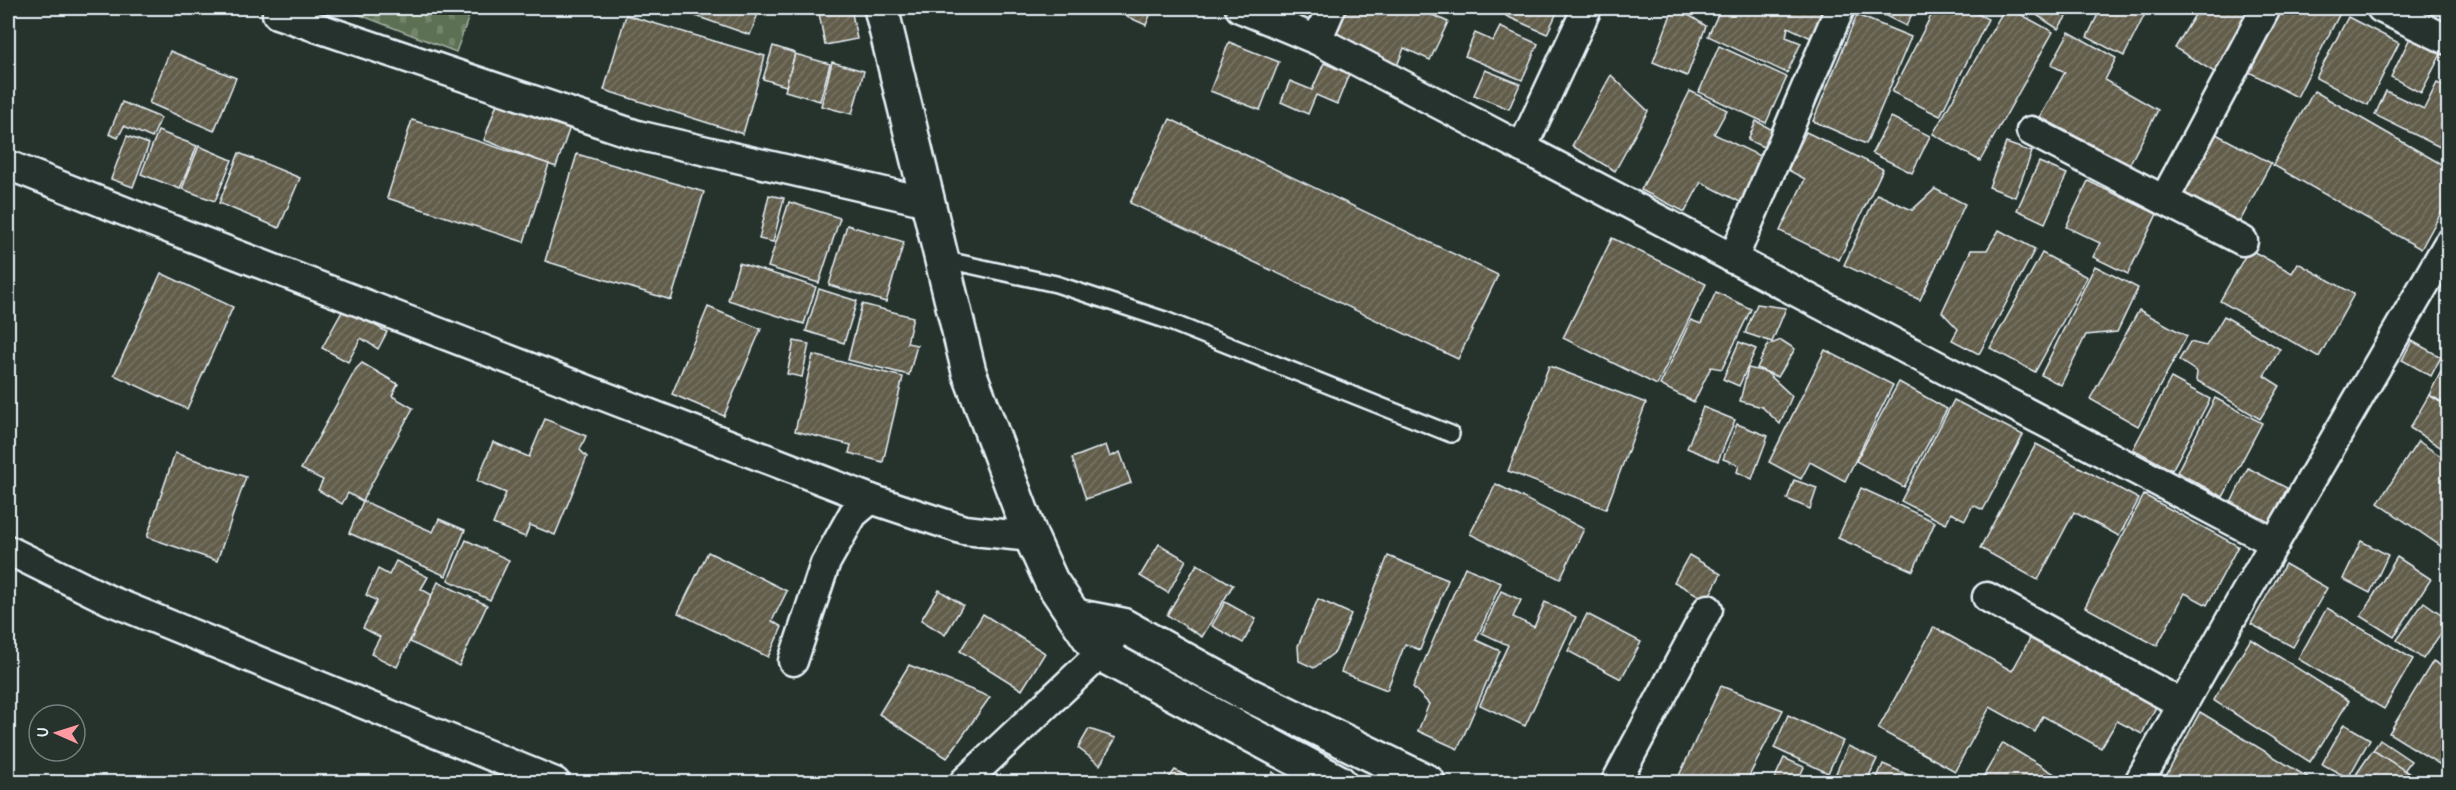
<svg xmlns="http://www.w3.org/2000/svg" width="2456" height="790" font-family="'Patrick Hand',sans-serif">
	<style>
		.cemetery { fill: url(#cemetery-stones); stroke: #a2b0a5; stroke-width: 1.5 }
		.building { fill: url(#building-hatch); stroke: #e8f1f8; stroke-width: 1.5 }
		.lines { fill: none; stroke-linecap: round; stroke-linejoin: round }
		.lane-casing { stroke: #e8f1f8; stroke-width: 20 }
		.street-casing { stroke: #e8f1f8; stroke-width: 33 }
		.secondary-casing { stroke: #e8f1f8; stroke-width: 38 }
		.lane { stroke: #26332d; stroke-width: 15 }
		.street { stroke: #26332d; stroke-width: 28 }
		.secondary { stroke: #26332d; stroke-width: 33 }
	</style>
	<defs>
		<pattern id="cemetery-stones" width="16" height="16" patternUnits="userSpaceOnUse" patternTransform="scale(1.5)"><rect width="16" height="16" fill="#5c7052"/><path d="M2 7V4a2 2 0 0 1 4 0v3zM10 15v-3a2 2 0 0 1 4 0v3z" fill="#73856c"/></pattern>
		<pattern id="building-hatch" width="6" height="6" patternUnits="userSpaceOnUse" patternTransform="scale(1.5)"><rect width="6" height="6" fill="#625d4b"/><path d="M-1 1l2-2M0 6l6-6M5 7l2-2" fill="none" stroke="#787566"/></pattern>
	</defs>
	<rect width="100%" height="100%" fill="#26332d"/>
	<filter id="ink" filterUnits="userSpaceOnUse"><feTurbulence type="fractalNoise" baseFrequency=".0167" numOctaves="2"/><feDisplacementMap in="SourceGraphic" scale="12" xChannelSelector="R" yChannelSelector="G"/><feConvolveMatrix kernelMatrix="1 2 1 2 8 2 1 2 1" color-interpolation-filters="sRGB"/></filter>
	<g filter="url(#ink)">
		<path class="cemetery" d="M342 8H472L456 52Z"/>
		<g class="building">
			<path d="M632 8H657V12Z"/>
			<path d="M673 8H760L750 35Z"/>
			<path d="M851 8 857 39 825 45 819 13Z"/>
			<path d="M1108 8H1153L1146 25Z"/>
			<path d="M1344 8H1436L1432 15 1448 22 1430 60 1404 48 1397 66 1331 35Z"/>
			<path d="M1507 8H1559L1547 34 1506 16Z"/>
			<path d="M1721 8H1824L1811 38 1788 27 1786 37 1801 43 1787 73 1708 36Z"/>
			<path d="M1870 8H1915L1906 26Z"/>
			<path d="M1935 8H1965L1988 19 1940 116 1892 92Z"/>
			<path d="M2005 8H2009L2053 32 1980 161 1933 134Z"/>
			<path d="M2026 8H2072L2058 29Z"/>
			<path d="M2101 8H2148L2124 56 2087 37Z"/>
			<path d="M2199 8H2258L2219 75 2175 48Z"/>
			<path d="M2279 8H2329L2340 13 2297 97 2247 71Z"/>
			<path d="M1673 9 1692 17 1706 26 1687 76 1653 62Z"/>
			<path d="M626 15 765 56 743 134 604 90Z"/>
			<path d="M1857 15 1911 37 1866 144 1813 121Z"/>
			<path d="M2348 17 2399 43 2368 105 2316 78Z"/>
			<path d="M1500 27 1538 44 1522 80 1465 56 1475 33 1493 41Z"/>
			<path d="M2069 32 2116 58 2105 80 2158 110 2129 165 2040 117 2065 72 2051 65Z"/>
			<path d="M2410 38 2441 54 2421 93 2391 77Z"/>
			<path d="M1229 42 1279 62 1260 110 1210 91Z"/>
			<path d="M773 46 795 53 786 86 763 79Z"/>
			<path d="M1719 46 1787 77 1766 123 1699 92Z"/>
			<path d="M170 51 236 78 214 131 149 103Z"/>
			<path d="M795 54 830 64 820 101 785 91Z"/>
			<path d="M832 62 864 71 852 114 821 106Z"/>
			<path d="M1324 63 1349 74 1337 104 1316 95 1308 114 1281 102 1290 81 1312 90Z"/>
			<path d="M1485 70 1520 84 1509 109 1474 95Z"/>
			<path d="M1611 75 1648 111 1615 171 1572 146Z"/>
			<path d="M2437 83 2448 88V151L2375 115 2386 91 2424 109Z"/>
			<path d="M1690 91 1727 110 1714 134 1766 159 1744 204 1701 182 1685 212 1641 190Z"/>
			<path d="M2314 91 2448 168V200L2421 249 2273 165Z"/>
			<path d="M500 95 572 121 556 167 484 140Z"/>
			<path d="M122 102 161 118 152 138 124 126 118 138 109 134Z"/>
			<path d="M1891 117 1930 136 1912 173 1872 153Z"/>
			<path d="M1170 119 1498 275 1458 359 1130 203Z"/>
			<path d="M412 120 549 164 524 242 387 198Z"/>
			<path d="M1756 121 1780 134 1772 151 1748 140Z"/>
			<path d="M158 131 197 146 180 189 141 174Z"/>
			<path d="M1806 132 1883 169 1839 260 1780 231 1805 179 1788 170Z"/>
			<path d="M2216 134 2271 163 2239 223 2184 193Z"/>
			<path d="M127 136 149 144 133 187 111 179Z"/>
			<path d="M2006 143 2032 152 2015 197 1989 187Z"/>
			<path d="M199 146 232 160 215 201 182 189Z"/>
			<path d="M239 153 300 178 279 228 219 203Z"/>
			<path d="M577 154 704 192 671 300 545 261Z"/>
			<path d="M2039 162 2067 174 2045 223 2017 210Z"/>
			<path d="M2088 181 2157 214 2128 274 2093 257 2100 243 2066 227Z"/>
			<path d="M1935 189 1965 204 1920 300 1844 265 1877 194 1912 210Z"/>
			<path d="M769 195 784 198 773 242 759 239Z"/>
			<path d="M789 202 840 218 819 283 768 267Z"/>
			<path d="M847 225 904 242 886 302 829 285Z"/>
			<path d="M1999 230 2035 249 1979 354 1952 340 1958 329 1942 312 1971 250H1987Z"/>
			<path d="M1612 238 1706 284 1657 385 1563 338Z"/>
			<path d="M2249 249 2292 273 2298 263 2354 294 2319 357 2220 301Z"/>
			<path d="M2042 253 2087 277 2035 372 1990 348Z"/>
			<path d="M739 263 816 287 804 324 728 300Z"/>
			<path d="M2095 266 2138 288 2117 332 2086 335 2061 385 2041 375Z"/>
			<path d="M161 273 233 307 187 409 114 375Z"/>
			<path d="M819 289 857 301 844 343 806 331Z"/>
			<path d="M1716 292 1751 309 1722 369 1711 367 1694 402 1660 385 1691 320 1701 324Z"/>
			<path d="M862 304 913 317 907 343 917 345 909 375 848 360Z"/>
			<path d="M1757 304 1786 308 1772 342 1745 333Z"/>
			<path d="M708 307 761 329 724 416 672 394Z"/>
			<path d="M344 308 387 332 378 349 361 338 348 362 322 348Z"/>
			<path d="M2139 310 2187 336 2138 426 2090 399Z"/>
			<path d="M2224 316 2280 349 2264 376 2280 386 2260 419 2196 380 2197 372 2179 360 2190 342 2206 346Z"/>
			<path d="M1781 340 1795 349 1778 377 1757 368 1768 345Z"/>
			<path d="M794 341 809 344 802 377 787 374Z"/>
			<path d="M2412 341 2441 357 2431 376 2402 360Z"/>
			<path d="M1739 342 1756 349 1739 386 1723 379Z"/>
			<path d="M1825 350 1893 385 1845 481 1810 462 1801 479 1769 462Z"/>
			<path d="M813 355 903 377 883 462 849 453 851 445 795 431Z"/>
			<path d="M2448 358V405L2429 395Z"/>
			<path d="M362 363 398 384 392 396 413 408 362 501 348 493 342 504 318 490 323 480 301 469 356 369Z"/>
			<path d="M1549 366 1646 403 1606 509 1508 471Z"/>
			<path d="M1748 368 1766 372 1792 396 1780 424 1762 407 1740 401Z"/>
			<path d="M2171 378 2210 399 2172 470 2133 449Z"/>
			<path d="M1899 382 1947 409 1904 487 1856 461Z"/>
			<path d="M2429 395 2448 407V452L2410 428Z"/>
			<path d="M2215 398 2262 423 2223 497 2177 472Z"/>
			<path d="M1954 400 2023 435 1983 510 1973 505 1965 520 1951 513 1946 524 1901 501Z"/>
			<path d="M1703 407 1735 420 1718 461 1687 448Z"/>
			<path d="M545 419 586 436 580 450 587 457 555 535 530 525 525 537 493 524 506 493 477 481 493 442 529 457Z"/>
			<path d="M1737 424 1768 436 1752 479 1737 472 1739 465 1723 459Z"/>
			<path d="M2418 441 2448 461V551L2378 503Z"/>
			<path d="M2036 444 2139 499 2119 536 2074 512 2038 580 1980 548Z"/>
			<path d="M1106 445 1110 457 1120 452 1131 483 1086 499 1072 458Z"/>
			<path d="M175 453 246 477 217 561 147 537Z"/>
			<path d="M2248 468 2287 488 2267 528 2228 509Z"/>
			<path d="M1794 480 1817 488 1810 509 1787 499Z"/>
			<path d="M1496 484 1584 529 1560 579 1470 534Z"/>
			<path d="M1861 488 1935 522 1913 571 1838 538Z"/>
			<path d="M2144 495 2238 546 2207 605 2185 593 2157 646 2085 607Z"/>
			<path d="M363 501 433 532 439 519 465 530 446 576 349 533Z"/>
			<path d="M466 540 509 560 490 600 448 580Z"/>
			<path d="M2361 541 2388 555 2370 593 2343 579Z"/>
			<path d="M1159 544 1186 560 1168 593 1140 576Z"/>
			<path d="M708 552 787 591 772 621 782 627 768 657 678 613Z"/>
			<path d="M1689 555 1721 574 1707 600 1674 582Z"/>
			<path d="M1388 556 1448 580 1420 650 1405 644 1387 690 1341 672Z"/>
			<path d="M2397 557 2431 579 2394 637 2361 616Z"/>
			<path d="M396 561 428 577 421 589 432 595 397 667 371 654 380 637 363 628 377 601 366 595 378 569 389 575Z"/>
			<path d="M1197 564 1233 585 1202 637 1167 615Z"/>
			<path d="M2285 564 2327 588 2293 647 2251 624Z"/>
			<path d="M1465 567 1501 583 1476 640 1500 651 1458 749 1418 731 1429 704 1413 687Z"/>
			<path d="M438 582 487 605 459 666 410 642Z"/>
			<path d="M939 590 963 605 945 635 921 620Z"/>
			<path d="M1501 591 1521 600 1513 617 1534 627 1545 602 1576 617 1525 726 1480 705 1508 645 1482 633Z"/>
			<path d="M1318 599 1351 614 1335 652 1314 668 1299 661 1298 646Z"/>
			<path d="M1225 602 1256 619 1243 643 1212 626Z"/>
			<path d="M2424 602 2448 619V623L2423 659 2397 640Z"/>
			<path d="M2327 608 2413 659 2384 709 2298 659Z"/>
			<path d="M983 614 1045 653 1022 690 960 651Z"/>
			<path d="M1587 614 1641 642 1621 679 1568 651Z"/>
			<path d="M1934 627 2012 671 2031 637 2156 707 2142 734 2117 721 2101 748 2043 716 2035 732 1990 707 1955 771 1878 729Z"/>
			<path d="M2251 639 2349 701 2310 762 2213 700Z"/>
			<path d="M2433 661 2448 670 2447 769 2389 733Z"/>
			<path d="M909 665 990 697 947 758 879 714Z"/>
			<path d="M1721 686 1783 710 1746 782H1676Z"/>
			<path d="M2200 712 2312 780 2310 782H2175L2166 776Z"/>
			<path d="M1788 715 1843 741 1828 773 1774 748Z"/>
			<path d="M2344 724 2370 739 2348 778 2322 764Z"/>
			<path d="M1089 729 1116 738 1100 765 1078 748Z"/>
			<path d="M2380 740 2411 761 2396 782H2351Z"/>
			<path d="M2003 743 2068 782H1980Z"/>
			<path d="M1848 746 1877 759 1866 782H1832Z"/>
			<path d="M2373 750 2418 779 2414 782H2351Z"/>
			<path d="M1784 758 1804 767 1797 782H1773Z"/>
			<path d="M1883 764 1924 782H1875Z"/>
			<path d="M1175 770 1198 782H1166Z"/>
			<path d="M1273 772 1284 782H1268Z"/>
		</g>
		<g class="lines">
			<g class="lane-casing">
				<path id="lane" d="M942 259 1056 284 1165 320 1451 434"/>
			</g>
			<g class="street-casing">
				<g id="street">
					<path d="M1240 8 1317 40 2275 543"/>
					<path d="M2381 8 2448 40"/>
					<path d="M277 14 637 135 928 202"/>
					<path d="M1317 40 1331 8"/>
					<path d="M2031 131 2243 241"/>
					<path d="M1522 148 1587 8"/>
					<path d="M8 165 134 215 871 499 964 530 1031 537"/>
					<path d="M2164 200 2266 8"/>
					<path d="M1733 259 1840 8"/>
					<path d="M8 550 109 600 555 782"/>
					<path d="M1987 597 2182 704"/>
					<path d="M793 661 825 564 853 514 871 499"/>
					<path d="M964 782 1100 654 1113 637"/>
					<path d="M1616 782 1708 609"/>
					<path d="M2139 782 2245 594 2448 244"/>
				</g>
			</g>
			<g class="secondary-casing">
				<g id="secondary">
					<path d="M881 8 969 372 1031 537 1051 581 1100 654 1339 782"/>
					<path d="M1075 616 1122 625 1245 693 1428 782"/>
				</g>
			</g>
			<use href="#lane" class="lane"/>
			<use href="#street" class="street"/>
			<use href="#secondary" class="secondary"/>
		</g>
	</g>
	<rect width="2456" height="790" fill="none" stroke="#26332d" stroke-width="30"/>
	<rect x="15" y="15" width="2426" height="760" fill="none" stroke="#e8f1f8" stroke-width="2" filter="url(#ink)"/>
	<g transform="translate(57 733) rotate(273)"><circle r="28" fill="#26332d" stroke="#747f7e" stroke-width="1.5"/>
	<path d="M0-4.5L10 22L0 15L-10 22Z" fill="#ff9aa2"/>
	<text y="-9" font-size="16" font-weight="bold" text-anchor="middle" fill="#e8f1f8">U</text>
	</g>
</svg>
